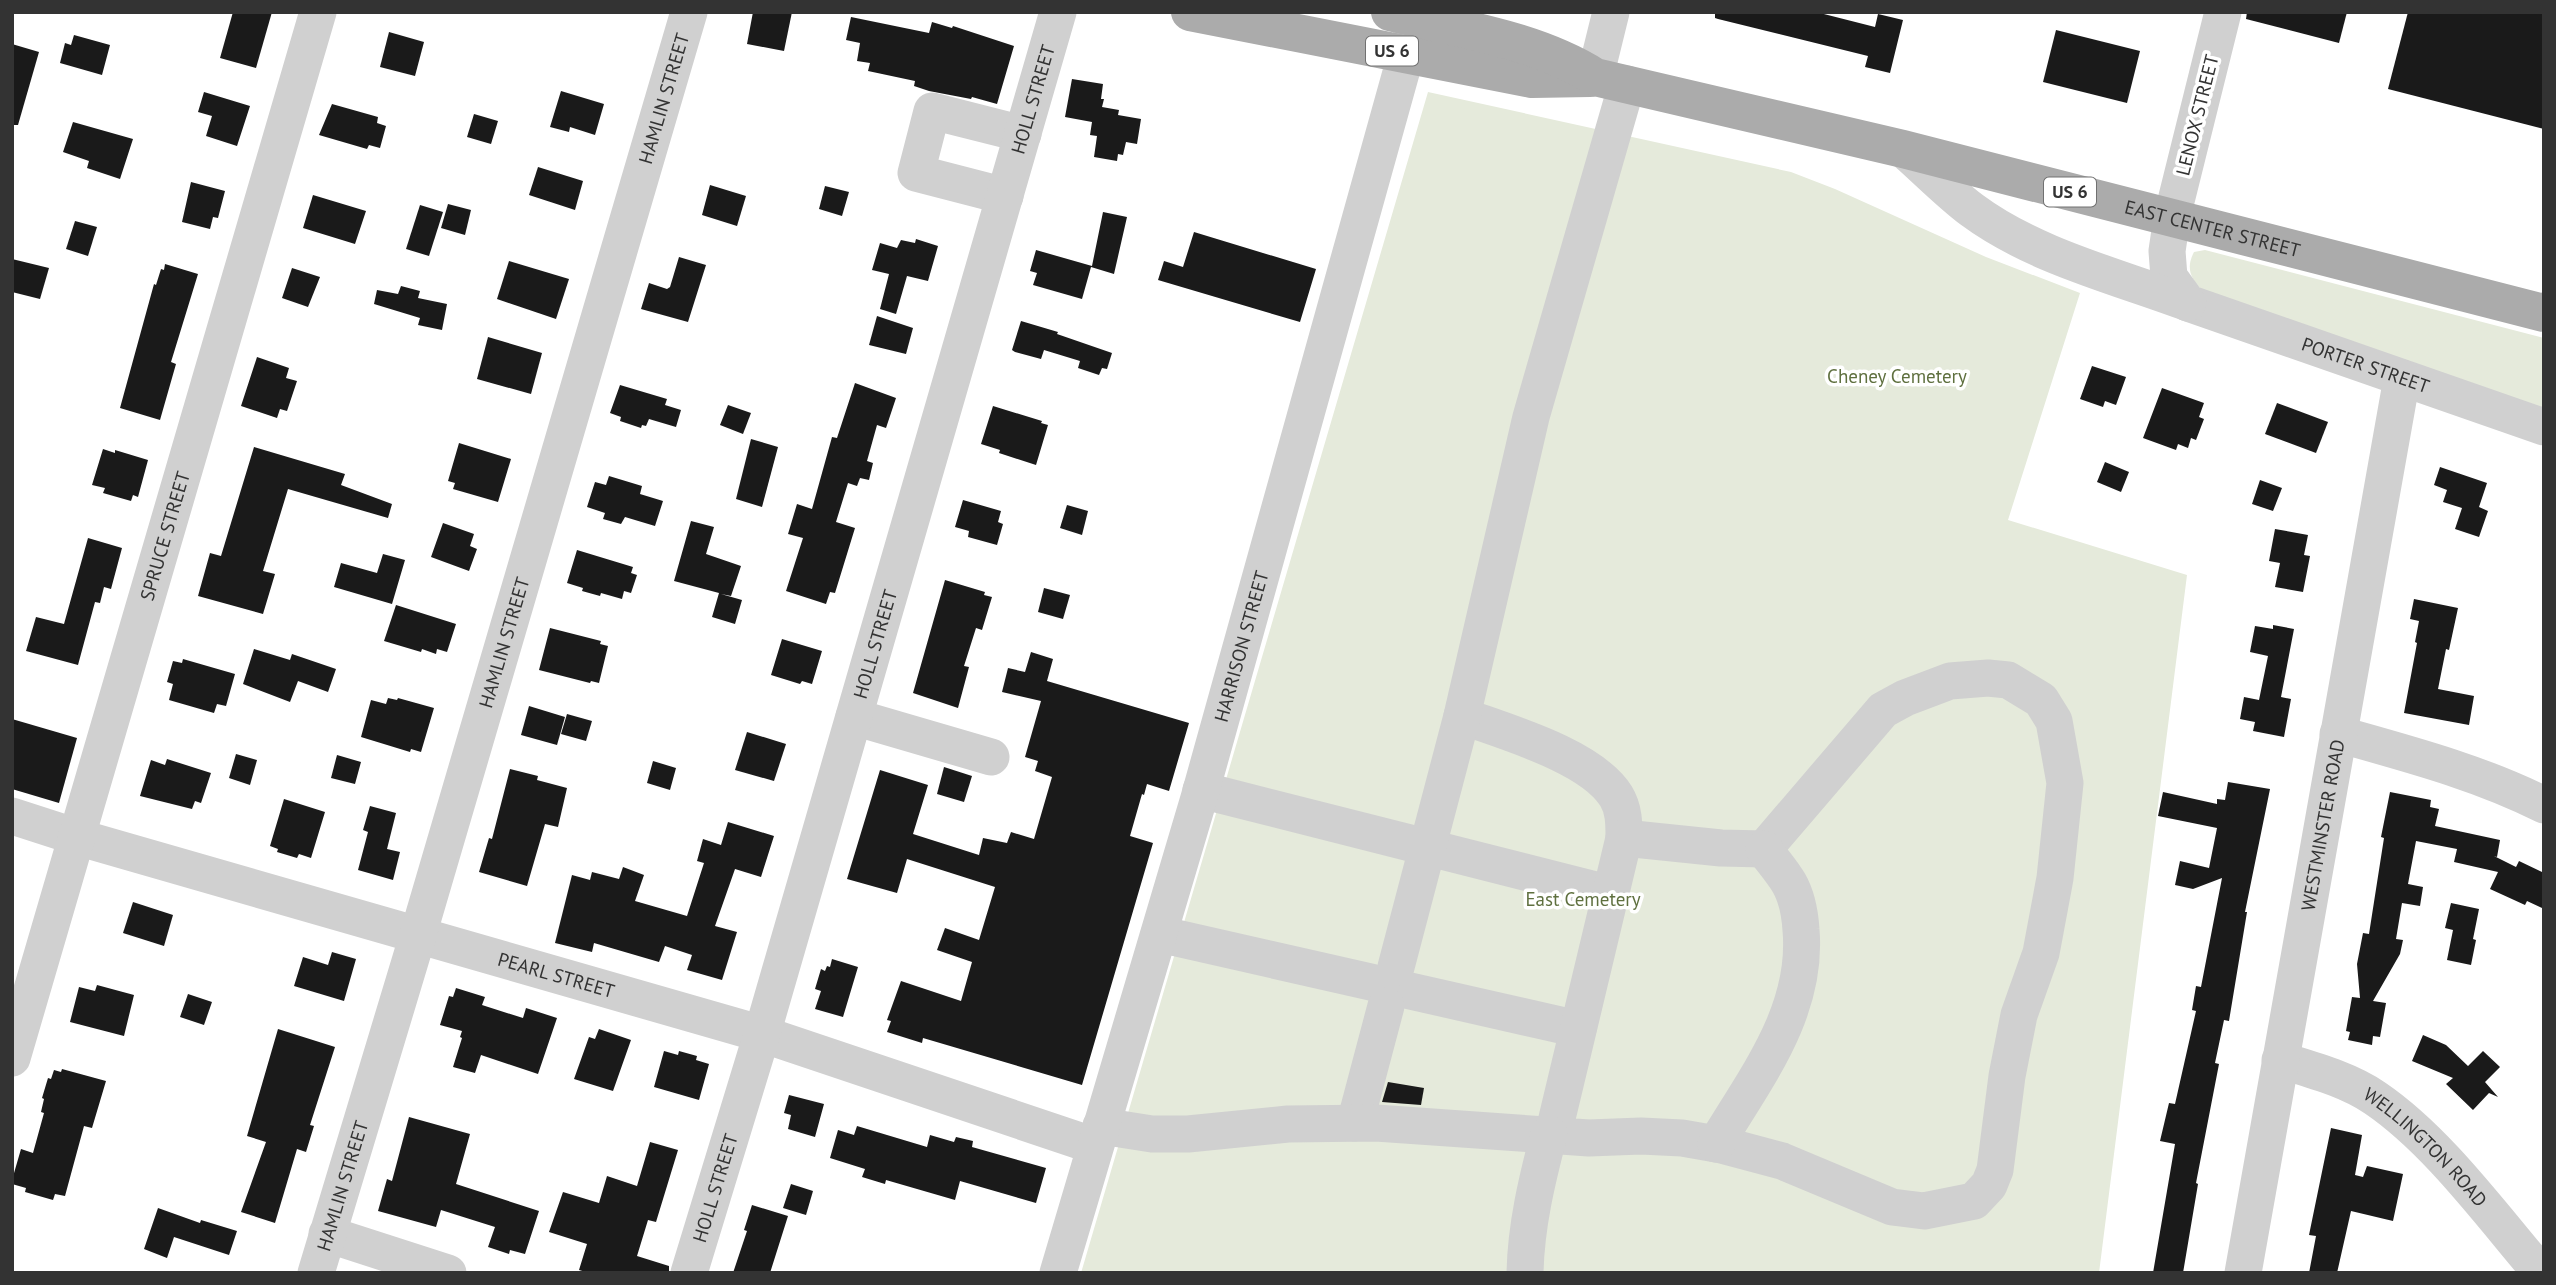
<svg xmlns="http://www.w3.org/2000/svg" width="2556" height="1285" font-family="'PT Sans',sans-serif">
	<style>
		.green { fill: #e5eadb }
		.building { fill: #1a1a1a }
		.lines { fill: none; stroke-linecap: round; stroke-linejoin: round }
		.minor { stroke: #d0d0d0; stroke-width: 37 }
		.major { stroke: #ababab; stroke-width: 38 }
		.labels { text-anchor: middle; stroke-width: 7; stroke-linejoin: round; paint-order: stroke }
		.shield { fill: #fff; stroke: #707070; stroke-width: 2 }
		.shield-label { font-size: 18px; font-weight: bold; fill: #333 }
		.street-label { font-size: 19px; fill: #333; stroke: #fff }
		.park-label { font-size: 19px; fill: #5f703f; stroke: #fff }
	</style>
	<rect width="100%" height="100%" fill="#fff"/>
	<g class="green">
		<path d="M1428 92 1791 172 1835 189 1986 257 2080 293 2008 520 2187 575 2099 1273H1081Z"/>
		<path d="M2205 250 2544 338V409L2201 289C2190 278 2186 267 2194 252Z"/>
	</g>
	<g class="building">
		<path d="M233 12H272L256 68 220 58Z"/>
		<path d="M753 12H792L784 51 747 44Z"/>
		<path d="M1715 12H1816L1875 27 1878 14 1903 20 1890 73 1865 67 1868 56 1718 19 1715 18Z"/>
		<path d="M2247 12H2347L2339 43 2246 19Z"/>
		<path d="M2408 12H2544V129L2388 89Z"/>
		<path d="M851 17 929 33 932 22 952 28 953 26 1014 46 997 104 972 97 971 99 929 91 914 86 915 81 868 71 870 63 857 61 860 43 846 40Z"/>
		<path d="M2056 30 2140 51 2127 103 2043 82Z"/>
		<path d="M389 32 424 42 415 76 380 67Z"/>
		<path d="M74 35 110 45 102 75 60 63 65 43 71 45Z"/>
		<path d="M12 44 39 52 18 125H12Z"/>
		<path d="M1072 79 1103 84 1101 99H1104L1102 107 1119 110 1118 115 1141 119 1137 144 1126 142 1123 155 1118 154 1117 161 1094 157 1097 136 1090 135 1092 122 1065 117Z"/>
		<path d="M561 91 604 104 595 135 570 127 569 132 550 127Z"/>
		<path d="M204 92 250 106 237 146 206 136 212 116 198 112Z"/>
		<path d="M332 104 378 117 377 123 386 126 380 148 369 145 367 149 319 135Z"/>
		<path d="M474 114 498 121 491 144 467 137Z"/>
		<path d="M73 122 133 139 120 179 87 168 89 161 63 152Z"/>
		<path d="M538 167 583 181 575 210 529 195Z"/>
		<path d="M191 182 225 191 218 218 213 217 210 229 182 222Z"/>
		<path d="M710 185 746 196 737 226 702 215Z"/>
		<path d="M825 186 849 192 842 216 819 209Z"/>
		<path d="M313 195 366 211 355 244 303 228Z"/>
		<path d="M448 204 471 210 465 235 441 228Z"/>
		<path d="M420 205 443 212 429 256 406 249Z"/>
		<path d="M1103 212 1127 217 1114 274 1091 267 1082 299 1033 285 1037 273 1030 271 1036 250 1092 266Z"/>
		<path d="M75 221 97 227 88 256 66 249Z"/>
		<path d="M1194 232 1316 269 1300 322 1158 280 1164 261 1183 267Z"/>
		<path d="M916 239 938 246 928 281 907 276 896 314 880 309 889 274 872 270 880 243 897 248 901 240 915 243Z"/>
		<path d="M679 257 706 265 688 322 641 309 649 283 667 289 670 287Z"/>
		<path d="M12 259 49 268 40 299 12 292Z"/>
		<path d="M509 261 569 279 556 319 497 299Z"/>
		<path d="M165 264 198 274 171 362 176 364 160 420 120 408 154 284 156 285 161 269 164 270Z"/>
		<path d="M292 268 320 277 308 307 282 298Z"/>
		<path d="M401 286 420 291 418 298 447 304 442 330 418 325 420 318 374 304 377 290 398 294Z"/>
		<path d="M877 316 913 328 906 354 869 345Z"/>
		<path d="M1021 321 1058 332 1057 334 1112 353 1107 369 1102 368 1099 375 1078 368 1080 361 1044 350 1041 359 1015 352 1012 350Z"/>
		<path d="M488 337 542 353 531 394 477 379Z"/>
		<path d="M257 357 289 368 286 378 297 381 287 411 280 409 277 418 241 406Z"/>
		<path d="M2092 366 2126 377 2116 405 2105 401 2103 407 2080 399Z"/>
		<path d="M855 383 896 398 886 428 877 425 867 461 873 463 869 480 860 478 857 486 848 483 836 522 855 528 835 593 830 592 826 604 786 591 803 538 788 534 797 504 812 509 832 437 837 438Z"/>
		<path d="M620 385 667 399 665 405 681 410 676 427 649 419 646 426 642 425 641 428 620 421 621 417 610 413Z"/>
		<path d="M2162 388 2204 403 2199 417 2204 419 2196 440 2191 438 2188 448 2178 444 2176 450 2143 438Z"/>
		<path d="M2277 403 2328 422 2316 453 2265 434Z"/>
		<path d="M728 405 751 413 743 434 720 425Z"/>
		<path d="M993 406 1042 421 1041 423 1048 425 1036 465 999 453 1000 450 981 444Z"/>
		<path d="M751 439 778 447 762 507 736 499Z"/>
		<path d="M459 443 511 459 498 502 453 489 455 483 448 481Z"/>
		<path d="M254 447 345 474 341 485 392 504 388 518 288 489 263 571 275 574 263 614 198 596 210 553 221 556Z"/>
		<path d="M103 449 115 453V450L148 460 138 497 133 495 131 501 103 493 105 488 92 485Z"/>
		<path d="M2105 462 2129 472 2121 492 2097 482Z"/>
		<path d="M2440 467 2487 483 2479 507 2488 511 2479 537 2455 529 2462 508 2443 502 2447 490 2434 485Z"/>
		<path d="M609 476 642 486 640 494 663 501 655 526 625 517 621 524 603 519 605 513 587 507 595 482 606 485Z"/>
		<path d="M2260 480 2282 488 2273 511 2252 504Z"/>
		<path d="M963 500 1001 511 998 522 1003 524 997 545 968 537 969 531 955 527Z"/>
		<path d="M1067 505 1088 511 1082 535 1060 528Z"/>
		<path d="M691 521 714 527 706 554 741 566 731 596 721 594 742 600 735 624 712 617 719 593 674 581Z"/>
		<path d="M443 523 474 534 470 546 477 549 469 571 431 557Z"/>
		<path d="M2275 529 2308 535 2304 555 2310 556 2303 592 2275 587 2280 563 2269 561Z"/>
		<path d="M88 538 122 548 111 589 104 587 100 603 95 602 78 665 26 651 36 617 64 624Z"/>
		<path d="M577 550 633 567 631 573 637 575 631 593 624 591 622 599 601 593 600 596 582 591 583 588 567 583Z"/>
		<path d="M383 554 405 560 392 604 334 587 341 563 377 573Z"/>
		<path d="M945 580 985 592 984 595 992 597 982 630 976 628 964 666 969 667 958 708 913 693Z"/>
		<path d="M1044 588 1070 595 1063 619 1038 612Z"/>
		<path d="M2414 599 2458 608 2449 650 2446 649 2438 689 2474 696 2469 725 2404 713 2417 643 2415 642 2419 621 2410 619Z"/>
		<path d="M396 605 456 624 447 652 437 649 436 654 422 649 421 652 384 641Z"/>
		<path d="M2273 625 2294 629 2281 697 2291 699 2284 737 2253 731 2255 722 2240 719 2244 697 2259 700 2268 656 2250 652 2255 626 2273 629Z"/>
		<path d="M550 628 601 641 600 644 608 646 599 683 591 681 590 683 539 670Z"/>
		<path d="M782 639 822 651 812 684 802 681 800 684 771 675Z"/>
		<path d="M254 649 290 660 292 654 336 669 328 692 298 681 290 702 243 684Z"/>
		<path d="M1031 652 1053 659 1047 681 1189 723 1169 791 1147 784 1144 795 1142 794 1130 836 1153 843 1082 1085 923 1038 922 1043 887 1032 891 1021 887 1020 901 981 961 1001 972 962 937 950 945 928 979 940 995 887 907 859 897 893 847 879 880 770 928 785 913 834 979 855 983 838 1007 843 1011 832 1034 839 1052 777 1035 771 1038 761 1025 757 1041 701 1002 692 1008 668 1025 672Z"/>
		<path d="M183 659 235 674 226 706 217 704 214 713 169 700 173 684 167 682 173 661 182 663Z"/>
		<path d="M388 698 397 700 398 698 434 708 421 752 411 749 410 752 361 737 371 700 386 704Z"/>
		<path d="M529 706 565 717 557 745 521 735Z"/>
		<path d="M567 714 592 721 586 741 561 734Z"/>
		<path d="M12 719 77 738 59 803 12 789Z"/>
		<path d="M747 732 786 744 774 781 735 770Z"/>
		<path d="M236 754 257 760 250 785 229 778Z"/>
		<path d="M337 755 361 762 355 784 331 778Z"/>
		<path d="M167 759 211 773 201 803 195 801 192 809 140 796 151 760 165 765Z"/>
		<path d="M653 761 676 768 670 790 647 783Z"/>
		<path d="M944 767 972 776 964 802 937 794Z"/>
		<path d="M510 769 538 776 537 780 567 788 558 827 545 824 527 886 479 872 489 838 492 839Z"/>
		<path d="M2228 782 2270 789 2245 912H2247L2229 1021 2224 1020 2215 1063 2219 1064 2196 1183 2198 1184 2183 1273H2153L2175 1144 2160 1141 2169 1103 2175 1104 2196 1011 2192 1010 2196 986 2201 987 2222 878 2193 889 2175 885 2180 861 2209 868 2217 828 2158 816 2163 792 2217 804V799L2225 800Z"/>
		<path d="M2390 792 2431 800 2430 807 2439 809 2435 826 2500 840 2497 857 2494 856 2516 867 2519 861 2544 873V909L2527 901 2525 905 2490 889 2498 872 2454 862 2457 849 2416 841 2408 884 2423 887 2420 906 2402 903 2396 939 2403 940 2400 954 2373 1001 2386 1003 2380 1037 2373 1036 2372 1045 2348 1040 2350 1032 2346 1031 2352 997 2360 998 2357 964 2363 933 2369 934 2384 838 2381 837Z"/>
		<path d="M284 799 325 812 311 858 299 854 297 858 277 852 278 849 270 846Z"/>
		<path d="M370 806 396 813 387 849 400 852 393 880 358 870 368 832 363 830Z"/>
		<path d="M728 822 774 836 761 877 735 869 715 926 737 932 722 980 687 970 692 955 665 946 659 962 594 943 592 952 555 943 572 875 590 880 592 872 619 879 623 867 644 875 635 901 687 916 704 863 697 861 703 839 721 845Z"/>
		<path d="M133 902 173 915 164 946 123 933Z"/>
		<path d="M2451 903 2479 909 2473 939 2476 940 2471 965 2447 960 2453 930 2445 928Z"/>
		<path d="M332 952 356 959 344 1001 294 986 303 957 328 965Z"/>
		<path d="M832 959 858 967 843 1017 815 1009 821 991 815 989 821 969 825 971 827 966 830 967Z"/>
		<path d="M97 985 134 995 124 1036 70 1022 79 987 95 991Z"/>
		<path d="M456 988 485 997 482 1005 523 1018 526 1008 557 1018 538 1074 481 1055 475 1073 453 1067 462 1038 460 1037 462 1031 440 1025 449 996 453 997Z"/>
		<path d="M188 994 212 1002 204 1025 180 1017Z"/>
		<path d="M278 1029 335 1047 310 1125 314 1126 306 1152 297 1149 275 1223 241 1212 266 1142 247 1136Z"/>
		<path d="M599 1029 631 1040 613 1091 574 1079 589 1037 595 1039Z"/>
		<path d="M2423 1035 2446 1045 2468 1066 2483 1051 2500 1067 2485 1082 2498 1097 2489 1093 2473 1110 2446 1084 2453 1078 2412 1061Z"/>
		<path d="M664 1051 678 1055 679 1051 697 1056 696 1060 709 1064 699 1100 654 1087Z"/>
		<path d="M62 1069 106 1081 92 1128 84 1126 65 1196 55 1194 53 1200 25 1192 26 1188 12 1184V1180L21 1149 33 1153 44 1113 41 1112 44 1099 42 1098 48 1078 51 1079 54 1070 61 1072Z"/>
		<path d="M1388 1082 1424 1088 1421 1105 1382 1102Z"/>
		<path d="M789 1095 824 1104 815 1137 788 1129 791 1115 784 1113Z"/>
		<path d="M409 1117 470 1134 456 1184 539 1211 525 1254 510 1250 509 1254 488 1247 495 1227 441 1210 436 1227 378 1211 387 1179 392 1181Z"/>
		<path d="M857 1126 927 1147 930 1135 954 1142 956 1137 973 1141 972 1147 1046 1168 1036 1203 960 1181 955 1200 886 1180 885 1184 862 1177 865 1169 830 1158 838 1130 854 1135Z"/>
		<path d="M2331 1128 2362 1135 2355 1175 2363 1177 2367 1166 2403 1174 2393 1221 2351 1211 2337 1273H2309L2316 1236 2309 1235Z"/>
		<path d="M650 1142 678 1150 656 1222 648 1220 637 1256 669 1266V1273H589L579 1270 587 1244 549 1232 563 1192 599 1203 607 1176 637 1186Z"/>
		<path d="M791 1184 813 1191 806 1215 783 1208Z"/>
		<path d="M752 1205 788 1216 770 1273H733L747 1231 744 1230Z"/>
		<path d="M158 1208 200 1223 201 1220 237 1231 229 1255 174 1237 167 1258 144 1249Z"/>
	</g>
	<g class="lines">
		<g class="minor">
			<path id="s1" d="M2223 12 2172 217 2167 251 2169 277 2188 303 2544 427"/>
			<path d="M1595 77 1611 12"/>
			<path d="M1903 149C1926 169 1948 192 1972 210 2034 256 2116 276 2188 303"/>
			<path d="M1005 196 916 173 932 111 1023 134"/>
			<path d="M1462 716C1506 732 1591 756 1616 796 1624 809 1624 823 1624 838"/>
			<path d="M854 717 991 757"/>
			<path d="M2338 734C2409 754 2478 772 2544 805"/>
			<path d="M1201 790 1611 894"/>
			<path id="s2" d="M12 816 77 837 762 1034 1095 1146"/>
			<path d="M1159 934 1578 1029"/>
			<path d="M1396 967 1462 716 1531 417 1627 84"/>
			<path id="s3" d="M12 1058 318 12"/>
			<path id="s4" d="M2280 1060C2312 1070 2347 1079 2375 1098 2437 1140 2492 1216 2541 1273"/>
			<path d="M1355 1123 1386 1006"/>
			<path d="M1101 1126 1152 1134H1188L1288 1124 1376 1123 1589 1138 1641 1136 1682 1138 1722 1145 1782 1161 1892 1207 1924 1211 1974 1201 1989 1185 1995 1170 2007 1076 2019 1015 2041 953 2055 878 2065 783 2054 721 2041 700 2008 680 1988 678 1950 681 1905 698 1883 710 1764 849 1721 848 1624 838 1553 1135"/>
			<path d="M1716 1144C1756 1077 1808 1012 1801 930 1800 914 1797 897 1789 883 1782 871 1772 860 1764 849"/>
			<path d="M327 1234 448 1273"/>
			<path id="s5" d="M316 1273 418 935 689 12"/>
			<path id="s6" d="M689 1273 762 1034 1058 12"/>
			<path id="s7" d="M1058 1273 1199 798 1414 26"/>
			<path d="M1525 1273C1526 1225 1537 1180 1549 1134"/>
			<path id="s8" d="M2243 1273 2402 378"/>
		</g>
		<g class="major">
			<path d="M1190 12 1532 79 1590 78"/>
			<path id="s9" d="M1390 12C1458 29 1535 39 1595 77L1903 149 2544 313"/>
		</g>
	</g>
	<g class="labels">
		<g class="shield">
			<rect x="1366" y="36.5" width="52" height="29" rx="5"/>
			<rect x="2044" y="177.5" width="52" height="29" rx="5"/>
		</g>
		<g class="shield-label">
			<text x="1392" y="57">US 6</text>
			<text x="2070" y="198">US 6</text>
		</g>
		<g class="street-label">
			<text dy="7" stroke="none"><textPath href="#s6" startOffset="1223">HOLL STREET</textPath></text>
			<text dy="7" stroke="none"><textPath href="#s5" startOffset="1225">HAMLIN STREET</textPath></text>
			<text transform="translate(2197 115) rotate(-76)" y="7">LENOX STREET</text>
			<text dy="7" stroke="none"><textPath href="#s9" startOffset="852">EAST CENTER STREET</textPath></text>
			<text dy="7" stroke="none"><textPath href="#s1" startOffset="492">PORTER STREET</textPath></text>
			<text dy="7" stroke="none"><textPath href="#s3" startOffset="544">SPRUCE STREET</textPath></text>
			<text dy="7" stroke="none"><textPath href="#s5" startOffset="658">HAMLIN STREET</textPath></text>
			<text dy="7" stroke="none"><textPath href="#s6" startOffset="656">HOLL STREET</textPath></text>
			<text dy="7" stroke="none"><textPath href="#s7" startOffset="653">HARRISON STREET</textPath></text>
			<text dy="7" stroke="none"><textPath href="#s8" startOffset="455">WESTMINSTER ROAD</textPath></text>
			<text dy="7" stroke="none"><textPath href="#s2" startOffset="567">PEARL STREET</textPath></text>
			<text dy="7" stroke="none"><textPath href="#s4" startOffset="173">WELLINGTON ROAD</textPath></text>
			<text dy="7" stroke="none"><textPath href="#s5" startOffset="91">HAMLIN STREET</textPath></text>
			<text dy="7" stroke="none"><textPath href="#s6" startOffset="89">HOLL STREET</textPath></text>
		</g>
		<g class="park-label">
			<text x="1897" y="383">Cheney Cemetery</text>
			<text x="1583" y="906">East Cemetery</text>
		</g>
	</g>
	<rect width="2556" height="1285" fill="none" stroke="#333333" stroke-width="28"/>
</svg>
